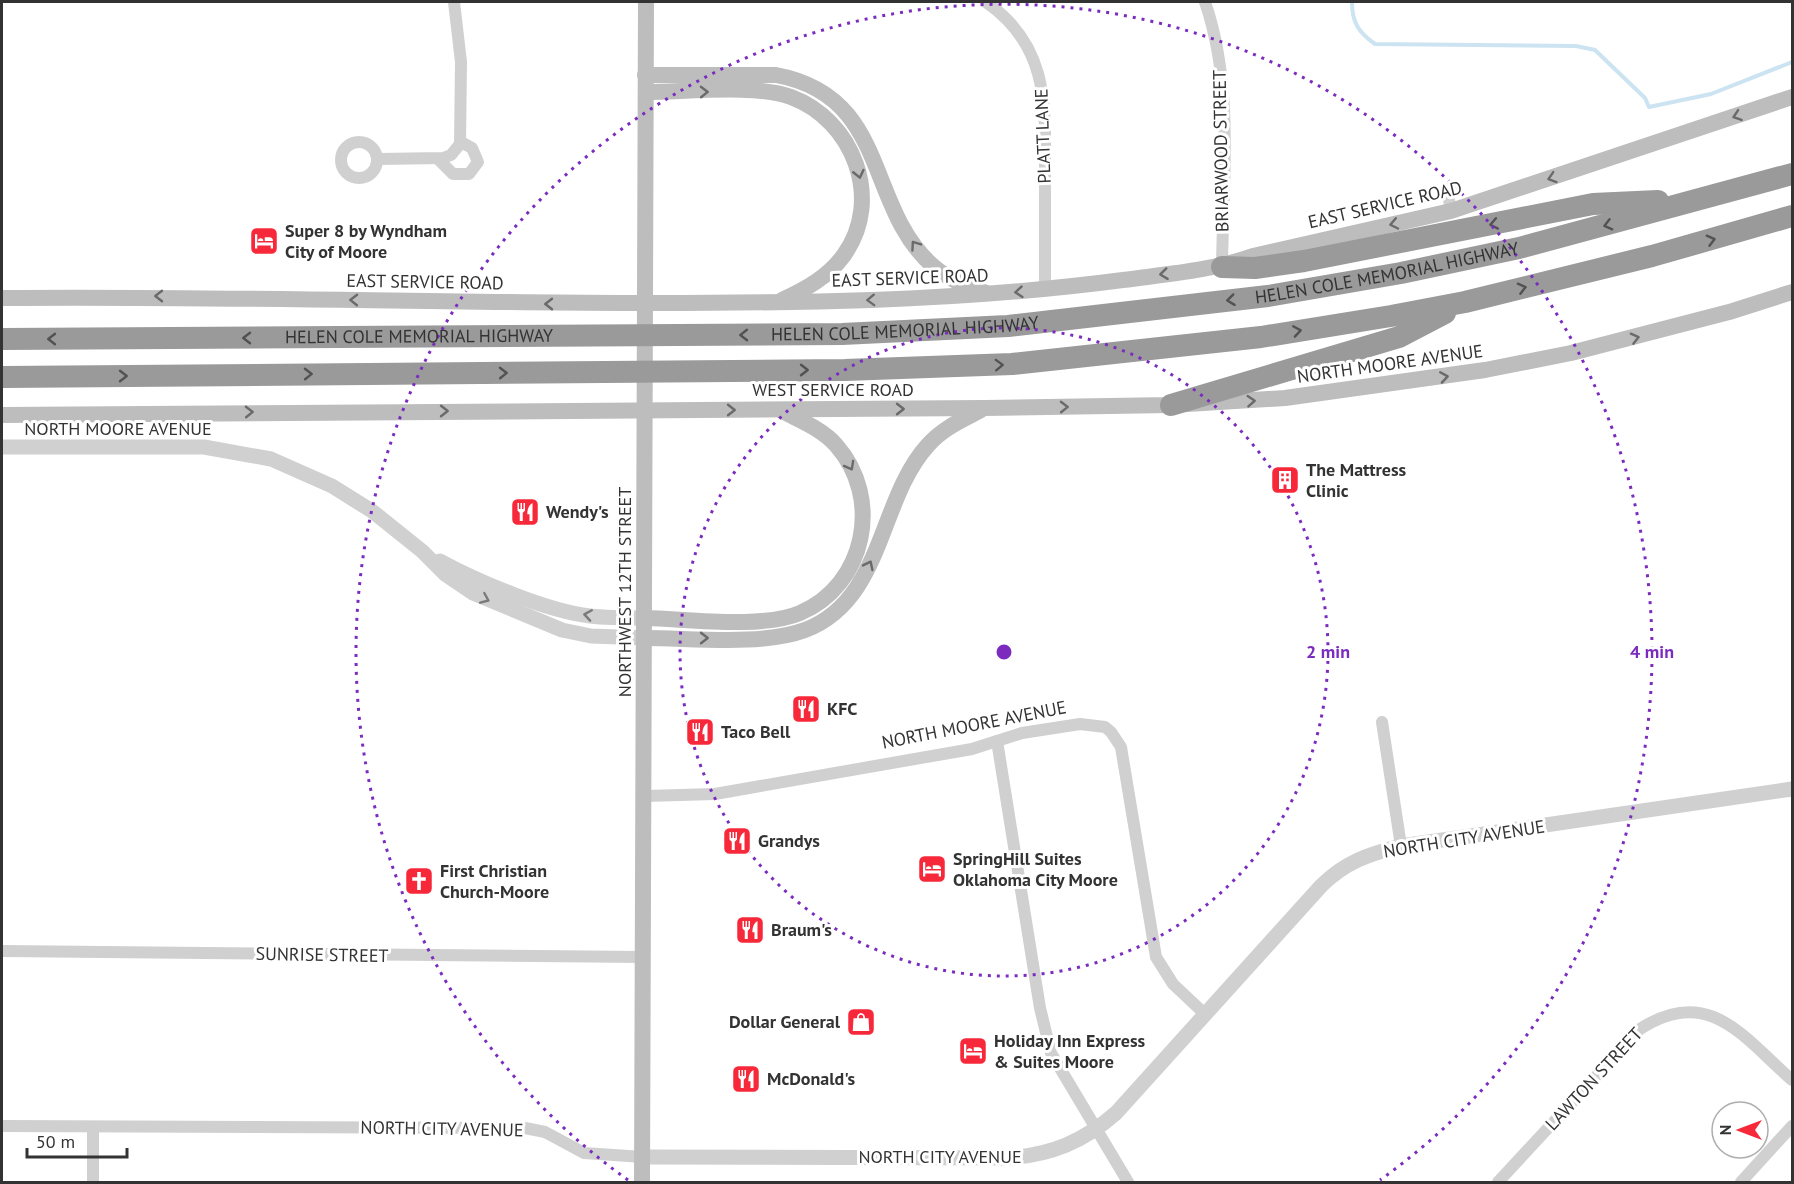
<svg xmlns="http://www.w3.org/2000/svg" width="1794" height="1184" font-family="'PT Sans',sans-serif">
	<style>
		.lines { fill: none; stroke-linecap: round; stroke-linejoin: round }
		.stream { stroke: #cce3f1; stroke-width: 4 }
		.minor { stroke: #d0d0d0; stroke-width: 12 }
		.tertiary { stroke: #d0d0d0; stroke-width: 15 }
		.secondary { stroke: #bdbdbd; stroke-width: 16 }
		.motorway { stroke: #9a9a9a; stroke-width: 22 }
		.oneway { stroke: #6a6a6a }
		.oneway2 { stroke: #525252 }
		.oneway3 { stroke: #7a7a7a }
		.ring { fill: none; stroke: #7b2cbf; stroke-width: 3; stroke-dasharray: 3 6 }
		.labels { text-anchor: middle; stroke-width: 6; stroke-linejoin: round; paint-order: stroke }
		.street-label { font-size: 18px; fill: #333; stroke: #fff }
		.poi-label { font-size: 18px; font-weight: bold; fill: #333; stroke: #fff; text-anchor: start }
		.centre { fill: #7b2cbf; stroke: #fff; stroke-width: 3 }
		.ring-label { font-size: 18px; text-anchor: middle; font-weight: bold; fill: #7b2cbf; stroke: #fff; stroke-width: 6; stroke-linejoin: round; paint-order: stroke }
	</style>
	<rect width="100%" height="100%" fill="#fff"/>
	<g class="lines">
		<path class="stream" d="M1352 2C1352 22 1358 32 1375 44L1576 46 1595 50 1645 98 1649 107 1711 94 1792 62"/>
		<g class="minor">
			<path d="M986 2C1051 47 1045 109 1045 179 1045 216 1045 253 1045 290"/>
			<path d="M1205 2C1234 86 1223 179 1222 267"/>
			<circle cx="359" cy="160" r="18"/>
			<path d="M377 159 443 158 451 155 460 144 461 62 454 2"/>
			<path d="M438 159 453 174H469L478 162 472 148 461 142"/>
			<path d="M1447 189 1451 211"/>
			<path d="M1382 722 1401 846"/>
			<path d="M997 741 1040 1008 1051 1053 1128 1182"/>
			<path d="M645 796 715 794 972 749 1022 733 1080 724 1105 727 1111 732 1121 747 1156 957 1173 984 1206 1015"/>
			<path d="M2 951 643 957"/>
			<path d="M2 1126 525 1128 545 1132 584 1153 643 1157"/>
			<path d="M93 1182V1127"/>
			<path d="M1498 1182 1640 1029C1709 984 1744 1038 1792 1080"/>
			<path d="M1741 1182 1792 1126"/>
		</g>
		<g class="tertiary">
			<path d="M2 447H204L271 459 332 486 372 511 422 551 445 574 473 593 562 630 591 636 646 638"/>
			<path d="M440 561C479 582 547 611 590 616 608 618 627 618 646 618"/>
			<path d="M643 1157 1007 1158C1051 1155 1083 1142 1116 1113L1321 886C1345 862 1369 854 1401 846L1792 789"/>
		</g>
		<g class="secondary">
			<path d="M645 75H776C890 96 865 207 933 266 949 280 967 286 986 293"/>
			<path d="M646 92C685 92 756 84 791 97 853 120 884 199 844 255 828 277 806 289 782 300"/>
			<path d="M2 298C292 295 582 309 872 300 956 297 1039 291 1123 280 1167 274 1211 271 1253 256L1451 211 1792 97"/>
			<path d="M2 415 984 408 1171 405 1285 398 1485 370 1571 353 1729 312 1792 292"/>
			<path d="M646 618C688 619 763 629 800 613 866 585 883 498 836 445 822 429 801 421 782 411"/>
			<path d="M646 638C692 638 762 646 805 630 884 600 878 500 928 445 943 428 962 420 981 410"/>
			<path d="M642 1182 646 2"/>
		</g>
		<g class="motorway">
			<path d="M1222 267 1255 268 1304 261 1593 204 1658 201"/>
			<path id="s1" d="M2 339 842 334 1008 326 1268 296 1401 273 1519 248 1792 174"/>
			<path d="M2 377 845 370 1012 364 1261 337 1391 316 1465 302 1652 256 1792 216"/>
			<path d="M1171 405 1399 337 1445 313"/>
		</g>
	</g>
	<defs><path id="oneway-chevron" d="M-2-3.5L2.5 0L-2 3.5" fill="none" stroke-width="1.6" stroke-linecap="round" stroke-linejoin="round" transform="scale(1.5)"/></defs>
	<g class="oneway">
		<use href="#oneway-chevron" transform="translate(704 92) rotate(-1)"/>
		<use href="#oneway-chevron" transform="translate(1737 116) rotate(161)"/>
		<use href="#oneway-chevron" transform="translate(859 174) rotate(77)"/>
		<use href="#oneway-chevron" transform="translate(1552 178) rotate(162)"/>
		<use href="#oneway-chevron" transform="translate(1394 224) rotate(168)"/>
		<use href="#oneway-chevron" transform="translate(915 245) rotate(-125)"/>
		<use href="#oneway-chevron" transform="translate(1164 274) rotate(173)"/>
		<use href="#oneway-chevron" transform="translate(1019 292) rotate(175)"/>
		<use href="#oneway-chevron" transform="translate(159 296) rotate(-180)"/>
		<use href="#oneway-chevron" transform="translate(354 300) rotate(-179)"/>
		<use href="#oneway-chevron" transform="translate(871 300) rotate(178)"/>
		<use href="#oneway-chevron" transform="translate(549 304) rotate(180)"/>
		<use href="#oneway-chevron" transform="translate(1635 338) rotate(-14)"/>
		<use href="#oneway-chevron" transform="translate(1444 377) rotate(-9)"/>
		<use href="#oneway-chevron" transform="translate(1251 401) rotate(-4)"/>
		<use href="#oneway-chevron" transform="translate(1064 407) rotate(-1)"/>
		<use href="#oneway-chevron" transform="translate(900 409)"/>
		<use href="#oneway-chevron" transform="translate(731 410)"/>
		<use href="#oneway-chevron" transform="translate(444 411)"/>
		<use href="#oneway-chevron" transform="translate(249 412) rotate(-1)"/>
		<use href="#oneway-chevron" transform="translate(850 466) rotate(61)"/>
		<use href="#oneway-chevron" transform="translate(869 565) rotate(-64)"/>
		<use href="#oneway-chevron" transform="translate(704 638)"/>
	</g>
	<g class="oneway2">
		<use href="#oneway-chevron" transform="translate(1494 224) rotate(169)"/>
		<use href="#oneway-chevron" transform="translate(1608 225) rotate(165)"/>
		<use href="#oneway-chevron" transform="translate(1711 240) rotate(-15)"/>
		<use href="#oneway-chevron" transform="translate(1522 288) rotate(-14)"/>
		<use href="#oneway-chevron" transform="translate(1231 300) rotate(173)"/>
		<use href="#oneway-chevron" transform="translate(1297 331) rotate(-9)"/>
		<use href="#oneway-chevron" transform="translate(744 335) rotate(179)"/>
		<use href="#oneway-chevron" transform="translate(247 338) rotate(180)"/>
		<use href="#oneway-chevron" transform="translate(52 339) rotate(180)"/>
		<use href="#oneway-chevron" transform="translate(999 365) rotate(-2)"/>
		<use href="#oneway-chevron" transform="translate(804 370)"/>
		<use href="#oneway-chevron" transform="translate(503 373) rotate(-1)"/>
		<use href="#oneway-chevron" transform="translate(308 374) rotate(-1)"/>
		<use href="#oneway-chevron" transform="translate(123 376)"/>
	</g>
	<g class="oneway3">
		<use href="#oneway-chevron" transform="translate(485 599) rotate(23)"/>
		<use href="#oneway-chevron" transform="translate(588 615) rotate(-171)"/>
	</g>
	<g class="ring">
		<circle cx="1004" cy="652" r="324"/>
		<path d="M628 1180A648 648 0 1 1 1380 1180"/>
	</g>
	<defs>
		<g id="hotel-square" transform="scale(1.5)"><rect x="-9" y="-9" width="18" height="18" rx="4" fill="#f7283a" stroke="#fff"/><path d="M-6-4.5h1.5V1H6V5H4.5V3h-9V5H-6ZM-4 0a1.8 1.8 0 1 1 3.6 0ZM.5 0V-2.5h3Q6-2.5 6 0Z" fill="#fff"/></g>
		<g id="building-square" transform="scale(1.5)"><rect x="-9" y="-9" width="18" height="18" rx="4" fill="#f7283a" stroke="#fff"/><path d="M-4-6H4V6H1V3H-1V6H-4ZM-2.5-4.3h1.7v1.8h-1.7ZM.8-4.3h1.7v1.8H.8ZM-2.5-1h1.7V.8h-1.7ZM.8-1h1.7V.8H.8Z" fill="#fff"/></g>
		<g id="restaurant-square" transform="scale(1.5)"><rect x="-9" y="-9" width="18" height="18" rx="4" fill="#f7283a" stroke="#fff"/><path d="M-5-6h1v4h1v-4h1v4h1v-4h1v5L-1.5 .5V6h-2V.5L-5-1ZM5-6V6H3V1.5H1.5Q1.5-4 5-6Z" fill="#fff"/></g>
		<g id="church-square" transform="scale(1.5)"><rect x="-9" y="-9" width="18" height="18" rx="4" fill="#f7283a" stroke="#fff"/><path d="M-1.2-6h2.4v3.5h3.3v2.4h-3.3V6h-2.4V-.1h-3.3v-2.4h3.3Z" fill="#fff"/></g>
		<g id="shop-square" transform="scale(1.5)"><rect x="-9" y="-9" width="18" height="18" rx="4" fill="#f7283a" stroke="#fff"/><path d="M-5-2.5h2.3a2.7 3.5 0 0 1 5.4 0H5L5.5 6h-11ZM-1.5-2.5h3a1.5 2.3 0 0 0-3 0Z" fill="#fff"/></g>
	</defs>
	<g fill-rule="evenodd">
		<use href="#hotel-square" x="264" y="241"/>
		<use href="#building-square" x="1285" y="480"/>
		<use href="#restaurant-square" x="525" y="512"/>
		<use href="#restaurant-square" x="806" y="709"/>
		<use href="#restaurant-square" x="700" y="732"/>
		<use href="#restaurant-square" x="737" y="841"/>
		<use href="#hotel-square" x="932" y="869"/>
		<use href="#church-square" x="419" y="881"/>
		<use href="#restaurant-square" x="750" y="930"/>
		<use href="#shop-square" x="861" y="1022"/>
		<use href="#hotel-square" x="973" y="1051"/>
		<use href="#restaurant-square" x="746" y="1079"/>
	</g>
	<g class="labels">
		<g class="street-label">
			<text transform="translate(1043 136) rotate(-92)" y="6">PLATT LANE</text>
			<text transform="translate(1221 151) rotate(-91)" y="6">BRIARWOOD STREET</text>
			<text transform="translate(1385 205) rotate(-13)" y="6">EAST SERVICE ROAD</text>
			<text dy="6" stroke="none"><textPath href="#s1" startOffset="1389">HELEN COLE MEMORIAL HIGHWAY</textPath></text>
			<text transform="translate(910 278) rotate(-2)" y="6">EAST SERVICE ROAD</text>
			<text transform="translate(425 282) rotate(1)" y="6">EAST SERVICE ROAD</text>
			<text dy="6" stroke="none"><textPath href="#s1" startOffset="903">HELEN COLE MEMORIAL HIGHWAY</textPath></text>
			<text dy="6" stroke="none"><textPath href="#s1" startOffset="417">HELEN COLE MEMORIAL HIGHWAY</textPath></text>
			<text transform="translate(1390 364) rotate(-8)" y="6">NORTH MOORE AVENUE</text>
			<text x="833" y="396">WEST SERVICE ROAD</text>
			<text x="118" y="435">NORTH MOORE AVENUE</text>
			<text transform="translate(625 592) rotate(-90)" y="6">NORTHWEST 12TH STREET</text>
			<text transform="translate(974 725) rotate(-11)" y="6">NORTH MOORE AVENUE</text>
			<text transform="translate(1464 839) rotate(-9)" y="6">NORTH CITY AVENUE</text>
			<text transform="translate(322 955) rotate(1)" y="6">SUNRISE STREET</text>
			<text transform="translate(1594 1079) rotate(-47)" y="6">LAWTON STREET</text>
			<text transform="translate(442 1129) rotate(1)" y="6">NORTH CITY AVENUE</text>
			<text x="940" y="1163">NORTH CITY AVENUE</text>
		</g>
		<g class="poi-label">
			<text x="285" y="237">Super 8 by Wyndham<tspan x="285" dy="21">City of Moore</tspan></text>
			<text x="1306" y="476">The Mattress<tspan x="1306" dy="21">Clinic</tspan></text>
			<text x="546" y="518">Wendy's</text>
			<text x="827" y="715">KFC</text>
			<text x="721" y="738">Taco Bell</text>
			<text x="758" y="847">Grandys</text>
			<text x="953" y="865">SpringHill Suites<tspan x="953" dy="21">Oklahoma City Moore</tspan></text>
			<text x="440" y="877">First Christian<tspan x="440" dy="21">Church-Moore</tspan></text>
			<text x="771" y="936">Braum's</text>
			<text x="840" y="1028" text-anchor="end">Dollar General</text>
			<text x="994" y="1047">Holiday Inn Express<tspan x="994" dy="21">&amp; Suites Moore</tspan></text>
			<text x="767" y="1085">McDonald's</text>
		</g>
	</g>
	<circle cx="1004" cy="652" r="9" class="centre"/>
	<g class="ring-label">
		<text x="1328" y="658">2 min</text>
		<text x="1652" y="658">4 min</text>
	</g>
	<rect width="1794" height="1184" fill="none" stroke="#333333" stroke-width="6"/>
	<g transform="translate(1740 1130) rotate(270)"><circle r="28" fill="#ffffff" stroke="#adadad" stroke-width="1.5"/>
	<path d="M0-4.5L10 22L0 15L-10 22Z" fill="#f7283a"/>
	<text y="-9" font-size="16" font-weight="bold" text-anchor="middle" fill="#333333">N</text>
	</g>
	<path d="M27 1148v9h100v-9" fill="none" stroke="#333333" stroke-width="3"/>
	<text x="36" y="1148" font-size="18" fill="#333333" stroke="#ffffff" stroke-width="4.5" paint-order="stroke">50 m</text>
</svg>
